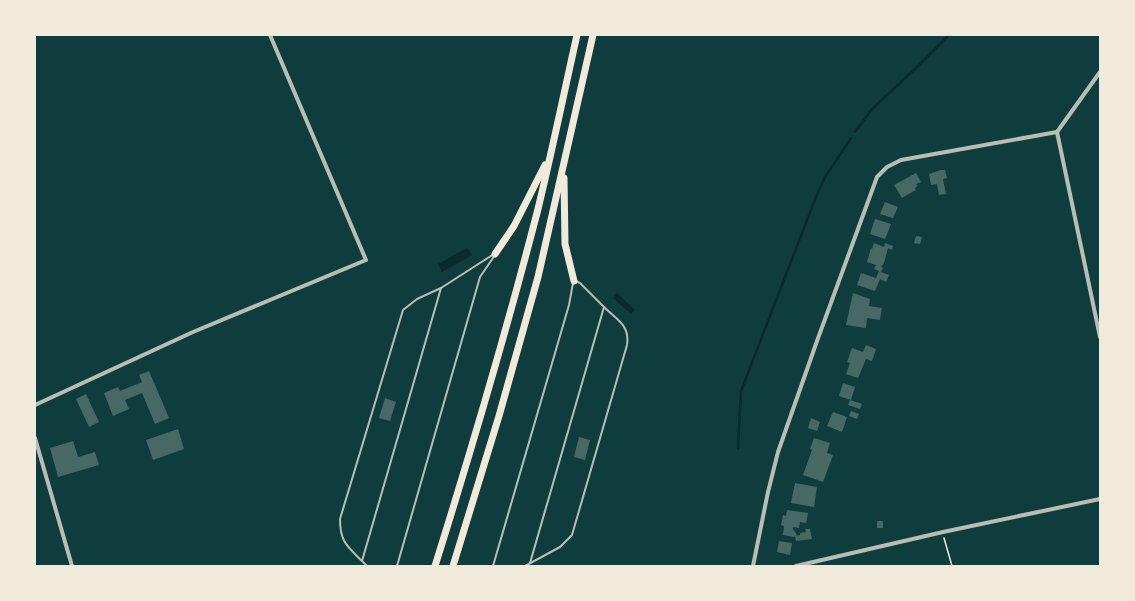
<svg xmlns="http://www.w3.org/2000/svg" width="1135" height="601" font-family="'Fira Sans',sans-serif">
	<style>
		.water { fill: #0a2a2b }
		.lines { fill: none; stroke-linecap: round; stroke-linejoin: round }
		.stream { stroke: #0a2a2b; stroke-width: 2.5 }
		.building { fill: #486865 }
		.path { stroke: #f1e9da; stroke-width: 1.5 }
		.service { stroke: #b8beb3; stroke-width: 2 }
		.minor { stroke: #b8beb3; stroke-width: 4 }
		.motorway { stroke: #f1e9da; stroke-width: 7 }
	</style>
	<rect width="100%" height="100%" fill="#0f3d3e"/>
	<g class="water">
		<path d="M467 248 472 255 442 272 438 264Z"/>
		<path d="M617 293 635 310 631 314 613 298Z"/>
	</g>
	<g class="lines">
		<g class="stream">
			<path d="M855 132 872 109 916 68 949 35"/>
			<path d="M738 448 741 391 816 197 825 177 851 138"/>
		</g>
	</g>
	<g class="building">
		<path d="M941 170H945L947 178 943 179 946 194 939 195 937 184 931 185 929 174Z"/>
		<path d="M916 173 921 182 916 184 918 186 915 188 916 190 902 198 894 185Z"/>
		<path d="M885 202 898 207 893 218 880 214Z"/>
		<path d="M875 219 891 224 885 239 870 234Z"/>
		<path d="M916 236 922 237 920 244 914 243Z"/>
		<path d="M874 243 884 247 885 243 893 246 892 250 888 248 884 263 881 267 883 268 881 272 889 275 886 282 880 279 875 291 857 285 861 273 876 278 879 271 874 269 876 265 867 262 871 248 872 249Z"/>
		<path d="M853 293 870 299 869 306 882 308 880 320 867 318 866 328 846 325Z"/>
		<path d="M866 345 876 349 872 361 866 359 858 378 846 374 850 363 847 362 852 348 863 352Z"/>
		<path d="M149 371 169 418 155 424 142 393 125 400 129 409 113 416 104 393 118 387 120 391 142 382 139 375Z"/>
		<path d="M843 383 855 387 851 400 839 396Z"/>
		<path d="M86 394 99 422 89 427 76 399Z"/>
		<path d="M385 398 396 402 390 421 379 418Z"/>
		<path d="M850 400 862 404 860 409 848 405Z"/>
		<path d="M851 411 859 414 857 419 849 416Z"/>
		<path d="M833 412 847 417 842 432 827 426Z"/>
		<path d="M811 418 820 422 817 431 808 428Z"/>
		<path d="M178 429 184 449 153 460 146 440Z"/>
		<path d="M579 437 590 440 585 460 574 457Z"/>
		<path d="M814 438 830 443 827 453 833 455 823 482 803 475 812 450 810 449Z"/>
		<path d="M73 441 78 457 95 452 99 465 58 477 50 448Z"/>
		<path d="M795 483 817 487 814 507 791 503Z"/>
		<path d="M787 510 808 513 806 523 800 522 799 528 793 527V529L797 535 794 537 783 535 784 526 781 525 783 515 786 516Z"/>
		<rect x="877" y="521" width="6" height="7"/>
		<path d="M805 529H810L812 539 796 541 795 536 800 535V533L806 532Z"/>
		<path d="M779 541 792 543 790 555 777 552Z"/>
	</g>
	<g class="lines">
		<path class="path" d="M944 538 952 566"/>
		<g class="service">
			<path d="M362 561C347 546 340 542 340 519L403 310 417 299 441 288"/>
			<path d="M530 563 604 307 580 283 576 281"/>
			<path d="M367 566 362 561 441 288 494 254"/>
			<path d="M397 566 480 277 495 255"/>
			<path d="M493 566 569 305 573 283"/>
			<path d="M525 566 560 547 572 535 627 345C630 325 617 320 604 307"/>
		</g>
		<g class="minor">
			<path d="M1057 132 1100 337"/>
			<path d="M35 405 193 332 366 260 270 35"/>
			<path d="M35 438 72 566"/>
			<path d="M753 566 768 492 778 452 817 341 877 177 887 167 901 160 1057 132 1100 72"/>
			<path d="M796 566 943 532 1100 499"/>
		</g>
		<g class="motorway">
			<path d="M564 178 565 244 574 281"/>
			<path d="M495 254 514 226 545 165"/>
			<path d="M435 566C472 448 507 329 538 209 552 151 564 93 577 35"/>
			<path d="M453 566 499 416 538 277 593 35"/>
		</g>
	</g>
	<rect width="1135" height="601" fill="none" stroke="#f1e9da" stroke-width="72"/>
</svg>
